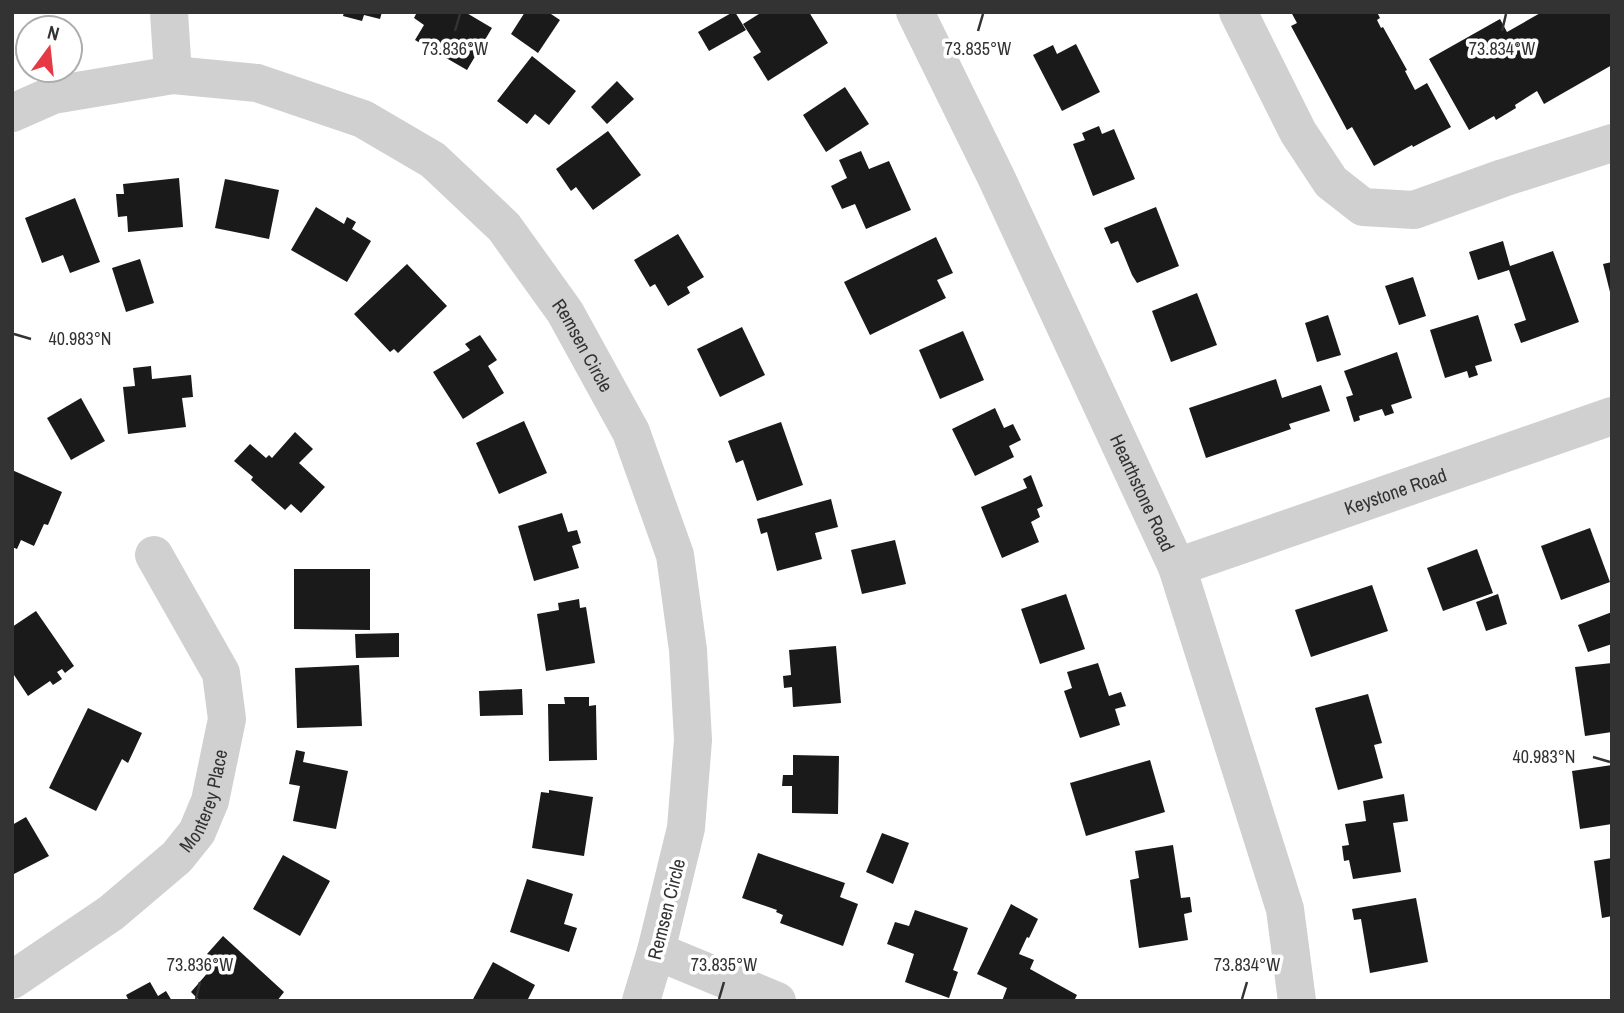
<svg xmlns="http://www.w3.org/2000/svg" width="1624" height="1013" font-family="'Archivo Narrow',sans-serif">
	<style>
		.building { fill: #1a1a1a }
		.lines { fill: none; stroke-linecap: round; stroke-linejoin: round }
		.minor { stroke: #d0d0d0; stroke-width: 38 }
		.ticks { fill: none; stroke: #333; stroke-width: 2.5 }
		.labels { text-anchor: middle; stroke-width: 7; stroke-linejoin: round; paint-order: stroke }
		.street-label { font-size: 19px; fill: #333; stroke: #fff }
		.ticks-label { font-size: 18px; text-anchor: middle; fill: #333; stroke: #fff; stroke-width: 7; stroke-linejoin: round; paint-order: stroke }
	</style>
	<rect width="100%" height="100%" fill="#fff"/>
	<g class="building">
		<path d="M344 12H382L380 19 364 15 362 21 343 16Z"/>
		<path d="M417 12H465L492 28 467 70 415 40 424 25 414 18Z"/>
		<path d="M525 12H548L560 20 538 53 511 34Z"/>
		<path d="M733 12H735L746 30 709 51 698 32Z"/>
		<path d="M762 12H809L828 43 768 81 753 57 761 52 743 24Z"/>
		<path d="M1291 12H1377L1380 18 1377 20 1381 28 1383 27 1407 70 1405 71 1415 90 1427 83 1451 127 1413 147 1412 145 1374 166 1352 127 1347 130 1291 26 1297 23Z"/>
		<path d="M1542 12H1612V65L1544 104 1537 91 1515 105 1516 108 1496 120 1494 116 1469 130 1429 59 1500 19 1507 32Z"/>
		<path d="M1076 44 1100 92 1062 111 1033 55 1053 45 1057 54Z"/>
		<path d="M532 56 576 91 549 125 535 114 527 124 497 101Z"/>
		<path d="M617 81 634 99 607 124 591 107Z"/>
		<path d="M845 87 869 124 826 152 803 115Z"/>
		<path d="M1099 126 1102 134 1114 129 1135 179 1093 196 1073 144 1085 140 1082 133Z"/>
		<path d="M608 131 641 175 593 210 576 187 571 191 556 169Z"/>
		<path d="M861 151 869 169 889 161 911 210 866 229 855 204 842 209 831 186 847 178 839 160Z"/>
		<path d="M179 178 183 227 128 232 127 216 118 217 116 194H124L123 184Z"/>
		<path d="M225 179 279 190 269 239 215 228Z"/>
		<path d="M75 198 100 262 70 273 63 255 42 263 25 218Z"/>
		<path d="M316 207 344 224 347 217 356 222 352 229 371 241 347 282 291 250Z"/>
		<path d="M1156 207 1179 266 1137 283 1132 275 1118 241 1111 244 1104 228Z"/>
		<path d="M678 234 704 277 687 287 690 293 668 306 655 284 650 287 634 260Z"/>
		<path d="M936 237 953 273 937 280 946 298 870 335 844 282Z"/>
		<path d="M1503 241 1510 266 1553 251 1579 322 1521 343 1514 324 1526 320 1509 270 1478 280 1469 252Z"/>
		<path d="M140 259 154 303 126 312 112 268Z"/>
		<path d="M1612 262V296H1611L1603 264Z"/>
		<path d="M407 264 447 306 398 353 394 349 390 352 354 314Z"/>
		<path d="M1413 277 1426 316 1399 325 1385 286Z"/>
		<path d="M1197 293 1217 345 1171 362 1152 311Z"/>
		<path d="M1328 315 1341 355 1317 362 1305 323Z"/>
		<path d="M1478 315 1492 361 1475 366 1478 375 1469 378 1467 371 1445 378 1430 330Z"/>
		<path d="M742 327 765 375 720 397 697 349Z"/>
		<path d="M963 331 984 380 940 399 919 350Z"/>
		<path d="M480 335 497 360 488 366 504 393 463 419 433 372 470 350 465 344Z"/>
		<path d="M1397 352 1412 398 1391 405 1394 413 1385 416 1382 409 1359 416 1360 420 1354 422 1346 397 1353 395 1344 371Z"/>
		<path d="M151 366 152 379 191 375 193 397 182 398 186 427 128 434 123 387 135 386 133 368Z"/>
		<path d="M1276 379 1282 398 1321 385 1330 411 1289 424 1291 429 1206 458 1189 408Z"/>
		<path d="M81 398 105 441 71 460 47 418Z"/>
		<path d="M995 408 1004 428 1013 424 1021 440 1009 446 1014 457 975 476 952 429Z"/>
		<path d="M524 421 547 473 499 494 476 443Z"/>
		<path d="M781 422 803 485 757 501 743 460 736 463 728 441Z"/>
		<path d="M295 432 313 449 299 463 325 487 301 513 291 504 285 510 251 480 253 477 234 461 250 444 266 458 269 455 272 458Z"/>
		<path d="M12 470 62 492 48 525 44 524 34 546 21 540 17 549 12 547Z"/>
		<path d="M1031 475 1043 506 1037 509 1040 517 1031 522 1039 542 1002 558 981 507 1027 488 1023 479Z"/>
		<path d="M831 499 838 527 815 533 822 559 777 571 767 532 761 534 757 519Z"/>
		<path d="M562 513 568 532 577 530 581 543 572 546 579 568 534 581 518 526Z"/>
		<path d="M1590 528 1610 582 1561 600 1541 546Z"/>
		<path d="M895 540 906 584 862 594 851 550Z"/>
		<path d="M1477 549 1493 593 1443 611 1427 568Z"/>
		<path d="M294 569H370V630L294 629Z"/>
		<path d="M1372 585 1388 631 1311 657 1295 610Z"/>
		<path d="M1066 594 1085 649 1040 664 1021 609Z"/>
		<path d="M1498 594 1507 624 1486 631 1476 602Z"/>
		<path d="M579 599 580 608 586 607 595 663 546 671 537 614 559 610 558 603Z"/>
		<path d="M36 611 74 666 65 673 62 669 57 672 62 679 53 685 50 681 28 696 12 672V627Z"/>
		<path d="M1612 612V644L1588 652 1578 625Z"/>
		<path d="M399 633V657L356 658 355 634Z"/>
		<path d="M836 646 841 703 793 707 792 687 784 688 783 676 791 675 789 650Z"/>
		<path d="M1098 663 1109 696 1121 692 1126 706 1115 709 1120 725 1080 738 1064 691 1072 688 1067 672Z"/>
		<path d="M1612 663V732L1585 736 1575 667Z"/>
		<path d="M359 665 362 726 297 728 295 668Z"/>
		<path d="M522 689 523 715 480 716 479 691Z"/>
		<path d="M1368 694 1382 743 1374 745 1383 778 1338 790 1315 708Z"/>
		<path d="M564 697H589V706L596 705 597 760 549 761 548 704H565Z"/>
		<path d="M88 708 142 733 128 763 122 759 96 811 49 788Z"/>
		<path d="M296 750 305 752 303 762 348 771 336 829 293 821 300 786 289 784Z"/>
		<path d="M793 755 839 756 838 814 792 813V786H782L783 775H793Z"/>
		<path d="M1150 760 1165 812 1086 836 1070 783Z"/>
		<path d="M1612 765V824L1580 829 1572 771Z"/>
		<path d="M549 790 593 797 584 856 532 848 541 792 549 793Z"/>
		<path d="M1404 794 1408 821 1393 823 1401 872 1353 879 1349 860 1344 861 1342 846 1349 845 1345 824 1366 821 1363 801Z"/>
		<path d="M26 817 49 856 12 875V825Z"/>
		<path d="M882 833 909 843 893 884 866 872Z"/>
		<path d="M1173 845 1181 898 1190 897 1192 912 1184 914 1188 940 1139 948 1130 880 1139 878 1135 851Z"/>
		<path d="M758 853 845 883 840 897 858 904 843 946 780 923 783 915 776 912 777 910 742 898Z"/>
		<path d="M283 855 330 881 300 936 253 909Z"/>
		<path d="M1612 858V916L1602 918 1594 861Z"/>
		<path d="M527 879 573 894 564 924 577 928 569 952 510 932Z"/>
		<path d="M1416 898 1428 962 1370 973 1361 919 1354 920 1352 909Z"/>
		<path d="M1011 904 1038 919 1029 938 1027 937 1019 954 1034 960 1030 969 1077 995 1074 1001H1002L1007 988 977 974Z"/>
		<path d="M915 910 968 928 953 970 958 972 949 998 905 982 914 954 887 944 895 922 909 926Z"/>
		<path d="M223 936 284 992 277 1001H200L191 992 217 962 207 954Z"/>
		<path d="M493 962 535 985 527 1001H472Z"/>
		<path d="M150 982 158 996 166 991 172 1001H129L126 995Z"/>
	</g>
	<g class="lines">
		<g class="minor">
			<path d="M169 12 173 75"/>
			<path id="s1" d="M915 12 996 177 1177 567 1285 909 1297 1001"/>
			<path d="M1238 12 1298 132 1331 182 1363 207 1414 210 1503 178 1612 143"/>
			<path id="s2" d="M12 113 53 95 173 75 257 83 363 119 433 160 504 227 565 312 631 432 675 555 688 650 693 740 686 828 656 951 641 1001"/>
			<path id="s3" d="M1177 567 1612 416"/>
			<path d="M656 951 777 1001"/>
			<path id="s4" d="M12 980 111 913 177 857 197 832 210 801 227 719 221 673 154 555"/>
		</g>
	</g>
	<path class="ticks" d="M455 31 460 14M978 31 983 14M1502 31 1506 14M14 334 31 339M1593 757 1610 762M196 999 200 982M719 999 724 982M1242 999 1247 982"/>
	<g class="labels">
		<g class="street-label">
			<text dy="7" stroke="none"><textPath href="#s2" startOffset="684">Remsen Circle</textPath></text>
			<text dy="7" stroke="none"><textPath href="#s3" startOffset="231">Keystone Road</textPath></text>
			<text dy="7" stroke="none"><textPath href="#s1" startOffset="532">Hearthstone Road</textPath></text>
			<text dy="7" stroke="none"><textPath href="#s4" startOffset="270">Monterey Place</textPath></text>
			<text transform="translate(666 909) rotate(-76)" y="7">Remsen Circle</text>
		</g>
	</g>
	<g class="ticks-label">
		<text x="455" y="55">73.836°W</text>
		<text x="978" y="55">73.835°W</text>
		<text x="1502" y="55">73.834°W</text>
		<text x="80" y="345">40.983°N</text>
		<text x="1544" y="763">40.983°N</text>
		<text x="200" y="971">73.836°W</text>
		<text x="724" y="971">73.835°W</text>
		<text x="1247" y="971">73.834°W</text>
	</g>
	<rect width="1624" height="1013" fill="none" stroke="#333333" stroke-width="28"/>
	<g transform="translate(49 49) rotate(15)"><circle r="33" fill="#ffffff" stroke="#adadad" stroke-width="2"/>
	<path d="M0-5L12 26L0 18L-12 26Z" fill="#e63946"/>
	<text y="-10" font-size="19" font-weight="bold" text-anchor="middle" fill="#333333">N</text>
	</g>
</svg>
